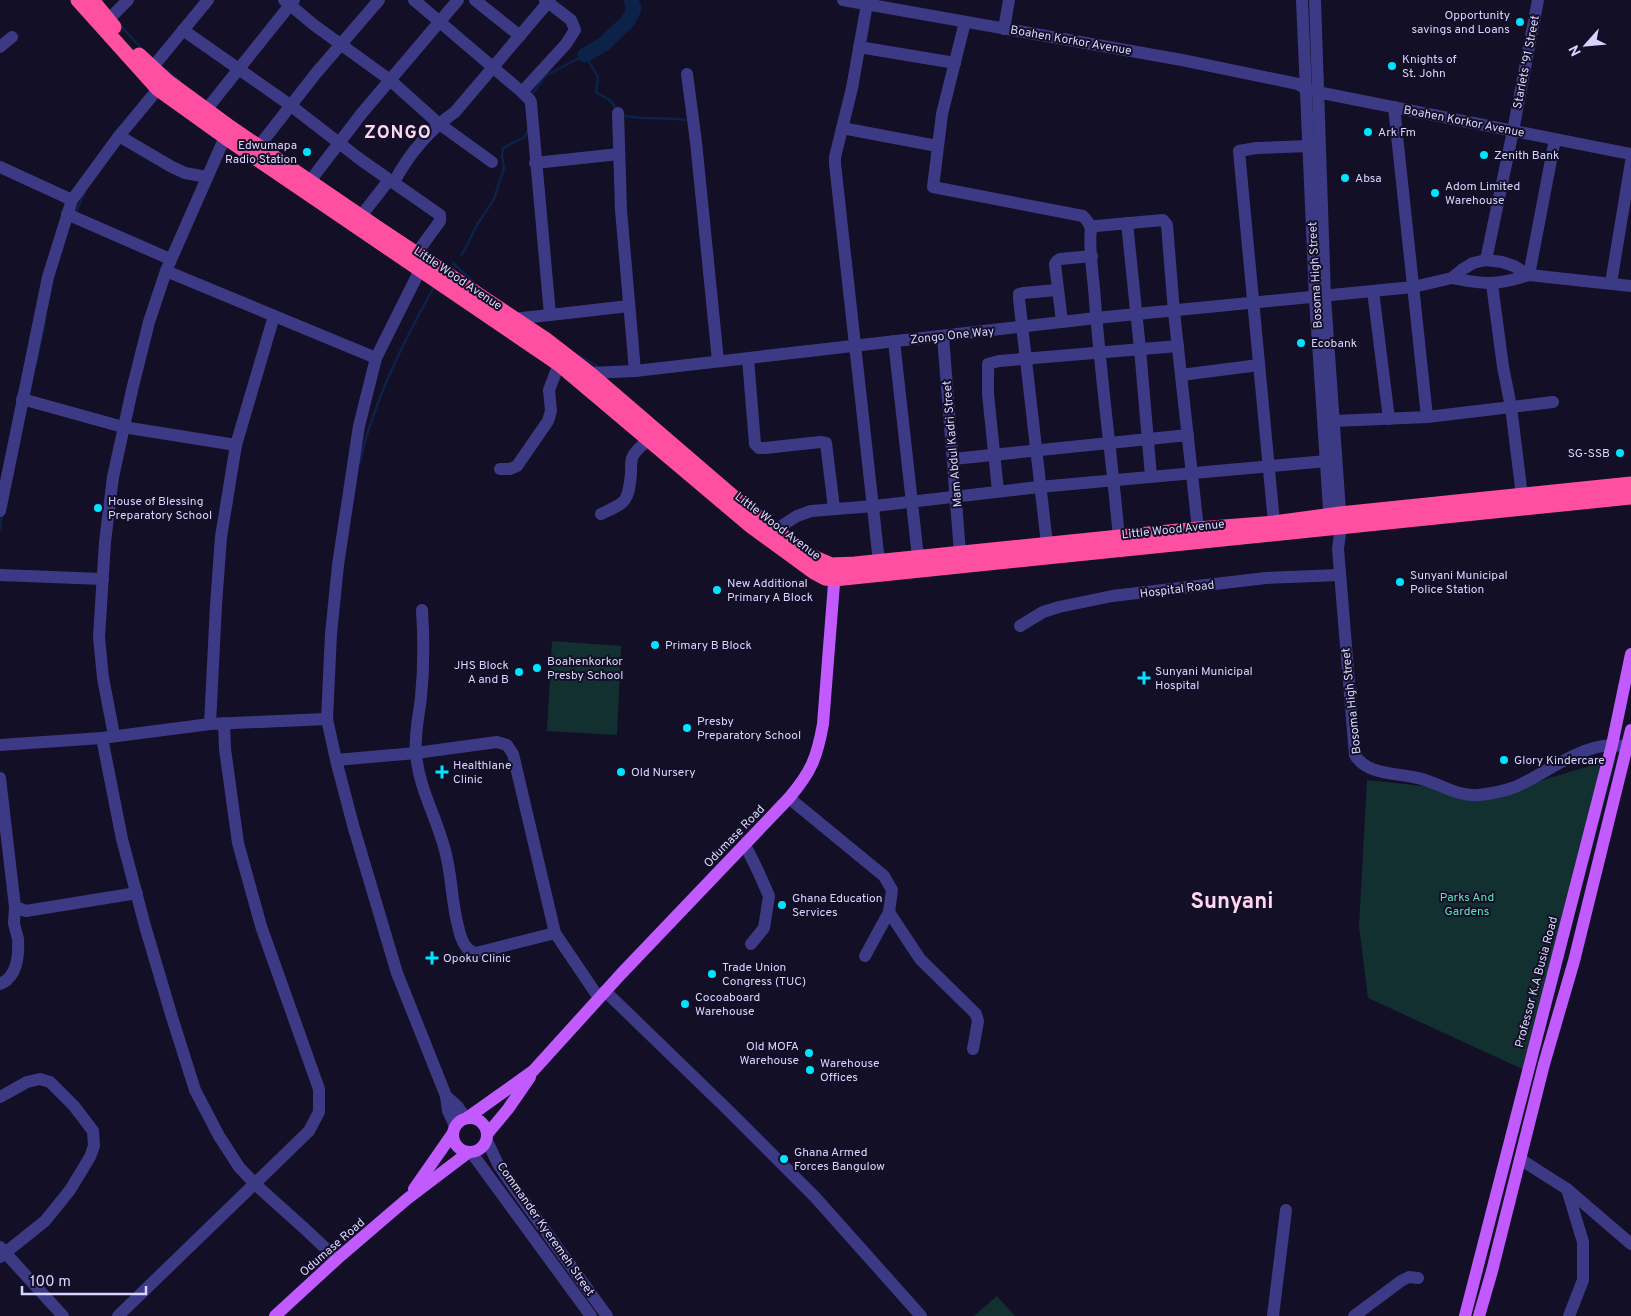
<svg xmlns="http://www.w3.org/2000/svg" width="1631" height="1316" font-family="Overpass,sans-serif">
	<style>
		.green { fill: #12302f }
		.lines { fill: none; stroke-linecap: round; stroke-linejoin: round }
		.stream { stroke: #0c2248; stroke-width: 2.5 }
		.river { stroke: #0c2248; stroke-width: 15 }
		.minor { stroke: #3d3a85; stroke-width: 12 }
		.major { stroke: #c25bff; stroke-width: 12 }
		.highway { stroke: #ff4fa3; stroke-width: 15 }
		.poi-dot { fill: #00e5ff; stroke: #130f26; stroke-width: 2 }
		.labels { text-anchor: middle; stroke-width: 4; stroke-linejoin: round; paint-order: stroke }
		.poi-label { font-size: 12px; fill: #d9d4ff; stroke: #130f26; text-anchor: start }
		.street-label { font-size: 12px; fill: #d9d4ff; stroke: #130f26 }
		.park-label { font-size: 12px; fill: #5fe0c0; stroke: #130f26 }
		.district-label { font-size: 18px; font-weight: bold; letter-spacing: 1px; fill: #ffd6f0; stroke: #130f26 }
		.town-label { font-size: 22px; font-weight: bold; fill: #ffd6f0; stroke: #130f26 }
	</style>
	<rect width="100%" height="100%" fill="#130f26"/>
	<g class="green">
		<path d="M552 641 621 646 617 735 547 731Z"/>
		<path d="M1616 758 1533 1074 1368 998 1359 926 1367 780 1442 788 1510 790Z"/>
		<path d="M997 1296 1015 1316H974Z"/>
	</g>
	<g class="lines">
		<g class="stream">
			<path d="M120 25 142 49"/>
			<path d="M165 69 180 81"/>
			<path d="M531 96 545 76 585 55 598 77 596 92 611 101 616 109"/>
			<path d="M622 115C643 121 664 116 685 120"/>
			<path d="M75 214 85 192"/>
			<path d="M461 255 465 249 477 225 494 199 504 168 502 157 503 148 525 137 528 130"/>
			<path d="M453 263 480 288"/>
			<path d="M579 356 599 367"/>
			<path d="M36 364 45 320"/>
			<path d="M360 462C373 402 404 341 434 287"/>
			<path d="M0 529 2 515"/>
		</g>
		<path class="river" d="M585 55 604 44 628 21 634 9 631 0"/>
		<g class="minor">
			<path d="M284 0 314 25 390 80 438 123 492 162"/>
			<path d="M414 0 522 92"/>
			<path d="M475 0 520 36"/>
			<path d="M843 0 1182 60 1298 84 1307 90 1631 154"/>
			<path d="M1302 0 1315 298 1330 524"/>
			<path d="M1315 0 1325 297 1341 526 1338 549 1355 755C1366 774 1393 773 1413 777 1435 780 1455 797 1478 795 1490 794 1504 791 1515 787 1550 772 1590 735 1631 748"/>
			<path d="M867 4 852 88 835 157V164L879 562"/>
			<path d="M108 20 128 0"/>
			<path d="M965 22 942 114 933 187 1083 216 1088 222 1091 229"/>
			<path d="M1004 29 1009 0"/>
			<path d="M183 30 290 105 361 160 440 215V221L416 254"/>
			<path d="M0 47 12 37"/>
			<path d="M859 47 955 63"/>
			<path d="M152 68 208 0"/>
			<path d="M687 74 696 142 718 361"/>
			<path d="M206 110 294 0"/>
			<path d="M618 113 621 210 635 371"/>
			<path d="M842 128 937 146"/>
			<path d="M119 136 172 167 185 173 207 177"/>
			<path d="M259 146 317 72 379 0"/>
			<path d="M535 163 619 154"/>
			<path d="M0 167 72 200"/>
			<path d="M310 181 362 113 458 0"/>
			<path d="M394 182C409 154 429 130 455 112L550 0"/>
			<path d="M67 214 170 259"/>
			<path d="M361 216 389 180"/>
			<path d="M1127 223 1140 349 1151 476"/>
			<path d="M1486 260 1513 131 1538 0"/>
			<path d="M420 270 376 358 359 426 338 565 331 634 327 719 336 760 353 825 388 943 397 973 446 1096 448 1111 455 1126"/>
			<path d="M166 271 376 358"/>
			<path d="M1452 278C1485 285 1498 285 1529 275L1555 139"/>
			<path d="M1611 283 1631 162"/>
			<path d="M1492 284 1503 367 1511 407 1523 504"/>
			<path d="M1373 291 1389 419"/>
			<path d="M550 315 629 306"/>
			<path d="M512 319 550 315 531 103 530 100 522 92 566 44 575 30 571 20 545 0"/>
			<path d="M1062 322 1055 264 1057 261 1060 259 1092 256"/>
			<path d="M943 336 960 553"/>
			<path d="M894 341 918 557"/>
			<path d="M748 359 755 444 759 448H765L820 442 826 443 834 508"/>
			<path d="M589 373 635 371 1096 318 1413 287 1452 278 1463 269 1473 263 1486 260 1502 262 1514 266 1529 275 1631 286"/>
			<path d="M1181 375 1259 365"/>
			<path d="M22 399 123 427 236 445"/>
			<path d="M1427 417 1553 402"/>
			<path d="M1334 421 1427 417 1394 107"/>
			<path d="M953 459 1188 435"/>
			<path d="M500 469H510L517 466 548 421 551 411 549 390 559 364"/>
			<path d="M998 491 988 394V364L999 361 1178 346"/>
			<path d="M0 511 48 277 72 200 119 136 158 89"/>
			<path d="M601 514C627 502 628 502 631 474 631 468 631 462 632 458 635 450 643 445 648 440"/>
			<path d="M1274 523 1239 151 1256 148 1309 146"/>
			<path d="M775 530 797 516 811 511 874 506 1039 487 1327 461"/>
			<path d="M1119 538C1112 459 1101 380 1095 301 1094 281 1088 247 1091 229L1096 226 1163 220 1167 225 1174 312 1198 529"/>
			<path d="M1047 544 1019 299V294L1023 293 1057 290"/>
			<path d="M0 575 103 579"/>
			<path d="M422 610C424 640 424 668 421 697 419 715 414 736 416 754 419 791 440 823 447 859 452 881 452 904 458 926 460 936 464 951 476 953L555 933"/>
			<path d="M1020 626 1043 612 1059 607 1112 596 1266 578 1339 575"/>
			<path d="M210 724 216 605 221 537 236 445 274 316"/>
			<path d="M114 735 103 678 99 637 105 542 113 477 132 390 149 322 166 271 225 137"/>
			<path d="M102 738 122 839 145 926 171 1014 195 1090 219 1136 239 1167 255 1184 305 1229 337 1259"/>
			<path d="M0 745 102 738 210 724 327 719"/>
			<path d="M336 760 416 753 497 742 507 745 513 754 555 933 599 998"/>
			<path d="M0 778 15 907 26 911 137 893"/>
			<path d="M789 798 884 876 892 890 889 912 865 956"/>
			<path d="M745 845 758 871 769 896 764 928 751 944"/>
			<path d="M889 912 920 959 976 1014 978 1021 973 1049"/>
			<path d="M0 984C17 977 19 955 18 939 17 934 15 929 14 923 14 918 15 913 15 907"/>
			<path d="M605 991 729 1111 815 1197 921 1316"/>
			<path d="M446 1096 458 1107 465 1118"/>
			<path d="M0 1097 27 1082 40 1079 50 1082 74 1106 93 1131 94 1146 90 1157 70 1190 45 1221 0 1257"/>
			<path d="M487 1141 498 1164 513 1186 607 1316"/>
			<path d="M471 1152 591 1316"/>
			<path d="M1520 1159 1567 1189 1631 1244"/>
			<path d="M1567 1189 1583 1242V1280L1569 1316"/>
			<path d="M0 1247 63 1316"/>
			<path d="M118 1316 309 1131 319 1112V1089L261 926 238 843 225 749 224 723"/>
			<path d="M1273 1316 1286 1210"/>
			<path d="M1354 1316 1401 1281 1409 1277 1418 1278"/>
		</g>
		<g class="major">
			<circle cx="470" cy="1135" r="17"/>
			<path d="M467 1118 533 1071 621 974 789 798C811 772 817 758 823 724L835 571"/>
			<path d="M488 1133 508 1109 530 1077"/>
			<path d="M414 1189 453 1133"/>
			<path d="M275 1316 337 1259 407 1199 469 1152"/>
			<path d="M1465 1316 1612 745 1631 654"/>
			<path d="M1479 1316 1492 1271 1544 1064 1574 961 1631 730"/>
		</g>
		<g class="highway">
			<path d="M78 0 158 89 225 137 559 364 751 526 814 572 825 578 834 579 1631 497"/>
			<path d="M92 0 114 27"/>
			<path d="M139 55 167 81 231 128 379 229 545 339 589 373 746 508 808 555 831 565 855 564 1198 529 1274 523 1340 514 1631 484"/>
		</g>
	</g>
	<g class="poi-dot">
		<circle cx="1520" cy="22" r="5"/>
		<circle cx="1392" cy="66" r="5"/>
		<circle cx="1368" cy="132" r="5"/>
		<circle cx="307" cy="152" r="5"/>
		<circle cx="1484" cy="155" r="5"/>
		<circle cx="1345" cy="178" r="5"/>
		<circle cx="1435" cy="193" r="5"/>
		<circle cx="1301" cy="343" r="5"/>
		<circle cx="1620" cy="453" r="5"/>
		<circle cx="98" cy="508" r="5"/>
		<circle cx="1400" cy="582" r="5"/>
		<circle cx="717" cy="590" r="5"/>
		<circle cx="655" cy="645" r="5"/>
		<circle cx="537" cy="668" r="5"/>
		<circle cx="519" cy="672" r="5"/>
		<path d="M1141.5 670.5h5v5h5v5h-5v5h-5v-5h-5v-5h5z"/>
		<circle cx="687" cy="728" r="5"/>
		<circle cx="1504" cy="760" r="5"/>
		<path d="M439.5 764.5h5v5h5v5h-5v5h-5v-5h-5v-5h5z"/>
		<circle cx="621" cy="772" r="5"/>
		<circle cx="782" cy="905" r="5"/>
		<path d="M429.5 950.5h5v5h5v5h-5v5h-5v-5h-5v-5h5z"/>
		<circle cx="712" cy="974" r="5"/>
		<circle cx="685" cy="1004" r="5"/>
		<circle cx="809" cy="1053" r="5"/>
		<circle cx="810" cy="1070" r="5"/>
		<circle cx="784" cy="1159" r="5"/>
	</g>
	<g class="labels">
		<g class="poi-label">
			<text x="1510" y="19" text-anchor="end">Opportunity<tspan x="1510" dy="14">savings and Loans</tspan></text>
			<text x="1402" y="63">Knights of<tspan x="1402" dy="14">St. John</tspan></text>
			<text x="1378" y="136">Ark Fm</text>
			<text x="297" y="149" text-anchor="end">Edwumapa<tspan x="297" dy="14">Radio Station</tspan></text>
			<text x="1494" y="159">Zenith Bank</text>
			<text x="1355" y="182">Absa</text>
			<text x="1445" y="190">Adom Limited<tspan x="1445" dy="14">Warehouse</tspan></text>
			<text x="1311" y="347">Ecobank</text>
			<text x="1610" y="457" text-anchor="end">SG-SSB</text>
			<text x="108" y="505">House of Blessing<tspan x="108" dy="14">Preparatory School</tspan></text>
			<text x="1410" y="579">Sunyani Municipal<tspan x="1410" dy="14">Police Station</tspan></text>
			<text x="727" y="587">New Additional<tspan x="727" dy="14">Primary A Block</tspan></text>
			<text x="665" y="649">Primary B Block</text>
			<text x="547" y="665">Boahenkorkor<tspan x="547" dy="14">Presby School</tspan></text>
			<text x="509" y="669" text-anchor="end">JHS Block<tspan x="509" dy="14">A and B</tspan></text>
			<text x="1155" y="675">Sunyani Municipal<tspan x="1155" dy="14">Hospital</tspan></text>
			<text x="697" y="725">Presby<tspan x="697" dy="14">Preparatory School</tspan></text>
			<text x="1514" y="764">Glory Kindercare</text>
			<text x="453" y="769">Healthlane<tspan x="453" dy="14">Clinic</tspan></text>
			<text x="631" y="776">Old Nursery</text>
			<text x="792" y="902">Ghana Education<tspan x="792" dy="14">Services</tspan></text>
			<text x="443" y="962">Opoku Clinic</text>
			<text x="722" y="971">Trade Union<tspan x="722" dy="14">Congress (TUC)</tspan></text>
			<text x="695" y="1001">Cocoaboard<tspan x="695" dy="14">Warehouse</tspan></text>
			<text x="799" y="1050" text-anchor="end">Old MOFA<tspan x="799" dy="14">Warehouse</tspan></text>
			<text x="820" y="1067">Warehouse<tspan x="820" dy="14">Offices</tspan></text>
			<text x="794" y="1156">Ghana Armed<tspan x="794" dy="14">Forces Bangulow</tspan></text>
		</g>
		<g class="street-label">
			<text transform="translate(1071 40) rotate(10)" y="4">Boahen Korkor Avenue</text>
			<text transform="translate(1526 62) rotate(-79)" y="4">Starlets '91 Street</text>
			<text transform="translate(1464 121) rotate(11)" y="4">Boahen Korkor Avenue</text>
			<text transform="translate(1315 275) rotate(-93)" y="4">Bosoma High Street</text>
			<text transform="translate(458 278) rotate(34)" y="4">Little Wood Avenue</text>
			<text transform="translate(952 335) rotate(-6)" y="4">Zongo One Way</text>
			<text transform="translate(952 444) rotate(-95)" y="4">Mam Abdul Kadri Street</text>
			<text transform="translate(778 526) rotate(37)" y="4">Little Wood Avenue</text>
			<text transform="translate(1173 529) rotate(-6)" y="4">Little Wood Avenue</text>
			<text transform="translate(1177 589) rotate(-7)" y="4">Hospital Road</text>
			<text transform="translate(1351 701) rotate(-96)" y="4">Bosoma High Street</text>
			<text transform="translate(734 836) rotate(-46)" y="4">Odumase Road</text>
			<text transform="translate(1536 982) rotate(-75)" y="4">Professor K.A Busia Road</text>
			<text transform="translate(546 1229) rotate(55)" y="4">Commander Kyeremeh Street</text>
			<text transform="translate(332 1247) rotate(-41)" y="4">Odumase Road</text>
		</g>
		<g class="park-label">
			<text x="1467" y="901">Parks And<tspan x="1467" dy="14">Gardens</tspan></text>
		</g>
		<g class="district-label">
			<text x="398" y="138">ZONGO</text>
		</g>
		<g class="town-label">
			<text x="1232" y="908">Sunyani</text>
		</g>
	</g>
	<g transform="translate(1586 45) rotate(243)" stroke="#130f26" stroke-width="4" paint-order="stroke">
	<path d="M0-4L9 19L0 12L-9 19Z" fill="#d9d4ff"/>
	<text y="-8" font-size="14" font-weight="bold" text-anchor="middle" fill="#d9d4ff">N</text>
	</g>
	<path d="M22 1286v8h124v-8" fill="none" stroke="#d9d4ff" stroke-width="2.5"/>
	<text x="30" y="1286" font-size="15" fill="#d9d4ff" stroke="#130f26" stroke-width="4" paint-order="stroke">100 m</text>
</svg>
